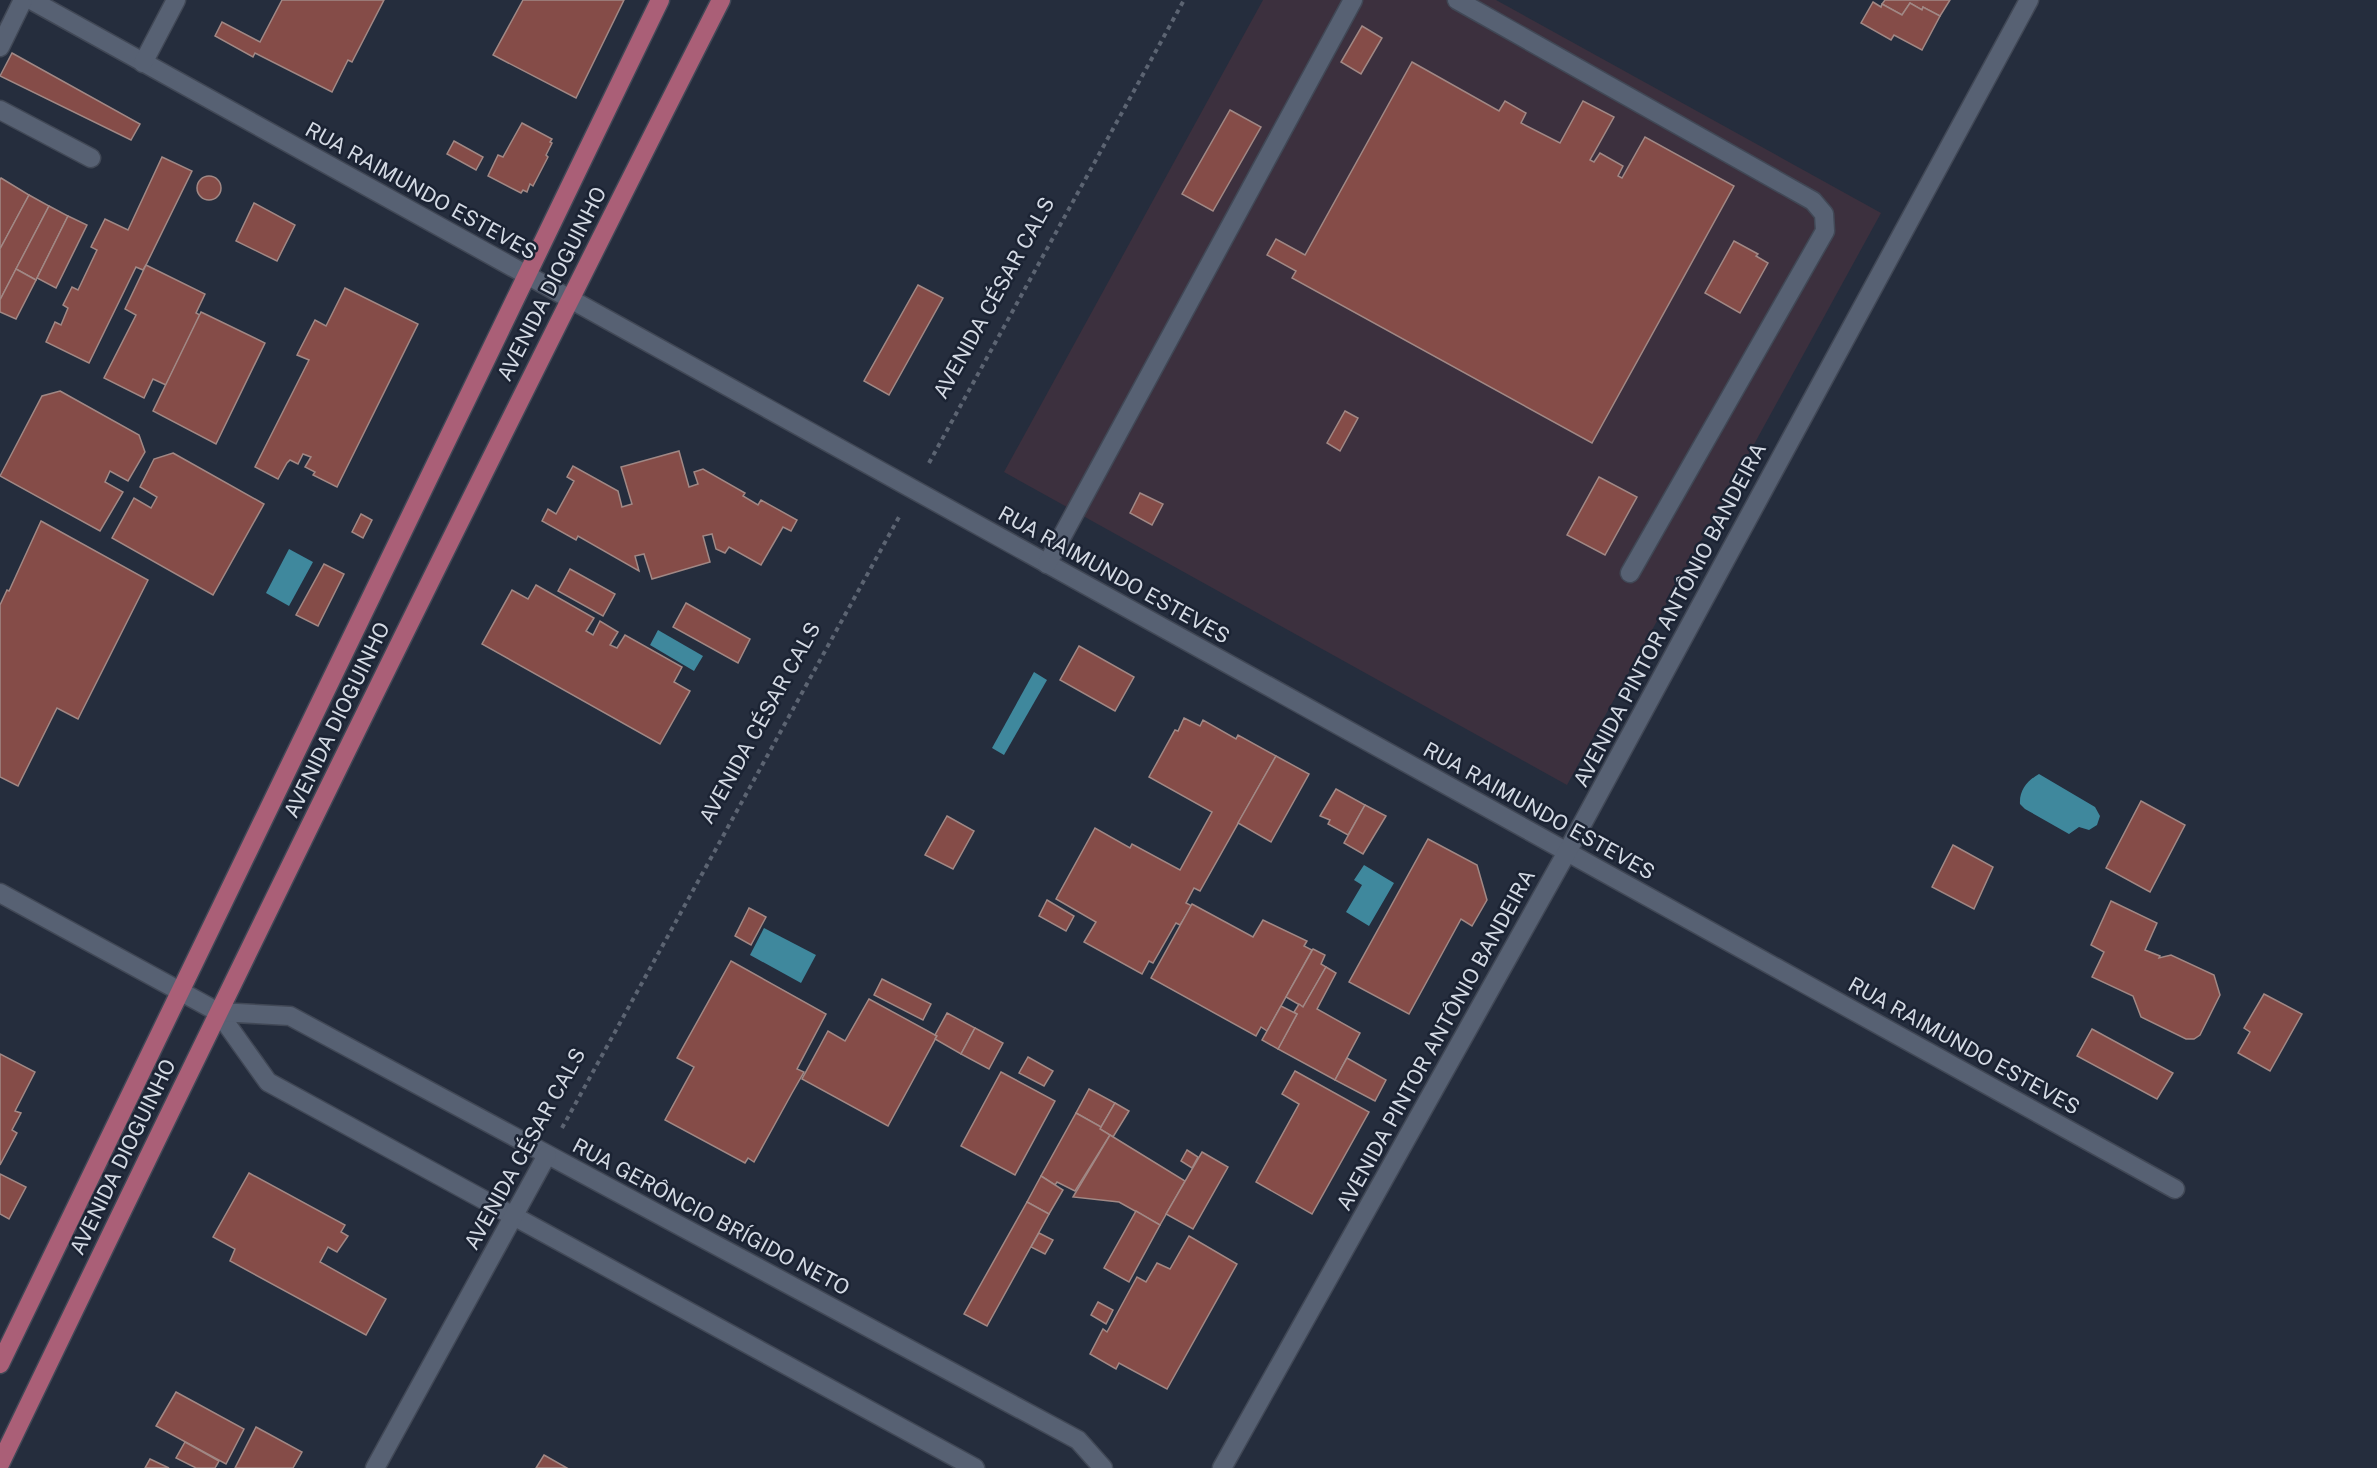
<svg xmlns="http://www.w3.org/2000/svg" width="2377" height="1468" font-family="'Public Sans',sans-serif">
	<style>
		.industrial { fill: #3c303e }
		.water { fill: #3f889d }
		.building { fill: #854c48; stroke: #a18885; stroke-width: 1.5 }
		.lines { fill: none; stroke-linecap: round; stroke-linejoin: round }
		.minor-casing { stroke: #414856; stroke-width: 21 }
		.major-casing { stroke: #414856; stroke-width: 21 }
		.path { stroke: #5c6472; stroke-width: 4; stroke-dasharray: 4.5 4.5; stroke-linecap: butt }
		.minor { stroke: #576173; stroke-width: 18 }
		.major { stroke: #aa5f77; stroke-width: 18 }
		.labels { text-anchor: middle; stroke-width: 5; stroke-linejoin: round; paint-order: stroke }
		.street-label { font-size: 21px; fill: #d4dae4; stroke: #1b2333 }
	</style>
	<rect width="100%" height="100%" fill="#252d3d"/>
	<path class="industrial" d="M1263 0H1496L1881 213 1567 785 1004 472Z"/>
	<g class="water">
		<path d="M289 549 313 562 289 606 266 593Z"/>
		<path d="M658 630 703 656 694 671 650 645Z"/>
		<path d="M1034 672 1047 680 1004 755 992 748Z"/>
		<path d="M2039 774 2095 807 2100 816 2097 825 2089 830 2079 827 2069 834 2025 809 2020 804C2019 790 2028 780 2039 774Z"/>
		<path d="M1364 865 1394 883 1369 926 1346 912 1362 885 1354 880Z"/>
		<path d="M764 928 816 955 801 983 750 955Z"/>
	</g>
	<g class="building">
		<path d="M282 0H384L352 62 348 60 332 92 255 53 253 57 215 36 222 22 260 42Z"/>
		<path d="M523 0H624L576 98 493 55Z"/>
		<path d="M1885 0H1950L1940 16 1923 7 1922 10 1910 3 1902 15 1882 4Z"/>
		<path d="M1873 2 1881 7 1882 4 1902 15 1910 3 1922 10 1923 7 1940 16 1922 50 1894 35 1891 40 1861 23Z"/>
		<path d="M1362 26 1382 38 1361 74 1341 62Z"/>
		<path d="M12 53 140 124 131 140 0 76Z"/>
		<path d="M1412 62 1499 111 1505 101 1526 113 1521 123 1560 143 1583 101 1614 117 1590 160 1594 162 1600 153 1623 166 1618 176 1622 178 1645 137 1734 186 1592 443 1292 278 1296 271 1267 255 1276 239 1305 255Z"/>
		<path d="M1230 110 1261 127 1213 211 1182 194Z"/>
		<path d="M522 123 552 139 550 142 552 143 546 155 548 157 533 186 530 184 527 192 523 190 521 193 488 176 498 155 503 157Z"/>
		<path d="M454 141 483 157 476 170 447 154Z"/>
		<path d="M162 157 192 171 146 265 143 270 136 267 89 363 46 342 55 322 61 325 68 308 63 305 72 287 78 290 97 250 91 247 105 219 128 230Z"/>
		<circle cx="209" cy="188" r="12"/>
		<path d="M1 178 29 195 0 249V180Z"/>
		<path d="M29 195 49 206 0 300V249Z"/>
		<path d="M254 203 295 225 277 261 236 241Z"/>
		<path d="M49 206 68 216 36 280 16 269Z"/>
		<path d="M68 216 87 225 56 288 37 278Z"/>
		<path d="M1734 241 1758 254 1756 256 1768 263 1740 313 1705 293Z"/>
		<path d="M146 265 205 294 196 313 200 315 166 385 153 379 144 398 104 378 136 315 125 309Z"/>
		<path d="M16 269 36 280 16 319 0 312V300Z"/>
		<path d="M918 285 943 298 889 395 864 381Z"/>
		<path d="M345 288 418 324 337 487 313 475 315 472 305 467 311 457 303 454 298 464 290 460 287 463 278 479 255 467 309 360 297 355 315 320 326 326Z"/>
		<path d="M201 312 265 343 216 444 153 411Z"/>
		<path d="M60 391 139 435 145 452 128 481 110 471 105 482 123 492 100 531 0 476 42 396Z"/>
		<path d="M1345 411 1358 418 1340 451 1327 443Z"/>
		<path d="M679 451 689 487 698 484 694 472 703 469 745 493 743 496 758 505 761 500 797 520 791 531 783 527 761 565 729 547 725 553 716 549 712 534 703 536 710 562 652 579 644 554 635 556 639 571 578 536 576 540 542 521 548 509 556 514 574 481 567 477 573 466 618 491 622 507 632 504 621 467Z"/>
		<path d="M173 453 264 504 213 595 112 538 134 498 151 508 157 497 140 487 154 459Z"/>
		<path d="M1599 477 1637 497 1605 555 1567 535Z"/>
		<path d="M1140 493 1163 504 1152 525 1130 513Z"/>
		<path d="M361 514 372 520 363 538 352 532Z"/>
		<path d="M41 521 148 580 78 719 57 708 18 786 0 777V605L7 590 9 591Z"/>
		<path d="M324 564 344 574 318 626 296 615Z"/>
		<path d="M570 569 615 594 603 616 558 591Z"/>
		<path d="M536 585 594 618 586 631 593 635 600 621 618 632 610 645 617 648 625 635 682 667 674 682 690 691 660 744 482 644 512 590 528 599Z"/>
		<path d="M686 603 750 639 738 663 673 627Z"/>
		<path d="M1079 646 1134 677 1115 711 1060 680Z"/>
		<path d="M1184 718 1200 726 1203 720 1236 739 1238 735 1276 756 1200 891 1194 888 1186 903 1192 906 1180 925 1176 923 1153 963 1149 961 1142 974 1084 942 1096 922 1056 899 1095 828 1130 848 1132 844 1180 870 1212 812 1149 777 1175 730 1178 731Z"/>
		<path d="M1276 756 1309 774 1271 842 1238 823Z"/>
		<path d="M1336 789 1365 805 1348 835 1328 824 1330 820 1320 816Z"/>
		<path d="M2141 801 2185 825 2150 892 2106 868Z"/>
		<path d="M1365 805 1386 816 1363 854 1344 843Z"/>
		<path d="M947 816 974 831 953 869 925 855Z"/>
		<path d="M1428 839 1477 865 1487 900 1472 926 1461 919 1409 1014 1349 982Z"/>
		<path d="M1953 845 1993 867 1974 909 1932 887Z"/>
		<path d="M1047 900 1074 916 1066 931 1039 916Z"/>
		<path d="M2111 901 2157 923 2145 950 2160 956 2159 958 2171 955 2214 975 2220 995 2200 1035 2194 1039H2186L2141 1017 2133 996 2092 977 2104 952 2091 945Z"/>
		<path d="M1192 904 1253 937 1263 920 1307 941 1304 946 1312 950 1267 1031 1261 1027 1256 1036 1151 978Z"/>
		<path d="M749 908 766 917 751 945 735 936Z"/>
		<path d="M1313 949 1325 955 1321 964 1326 967 1303 1007 1286 997Z"/>
		<path d="M731 961 826 1014 797 1069 804 1072 792 1093 754 1162 748 1158 745 1163 665 1120 694 1067 677 1058Z"/>
		<path d="M1326 967 1336 973 1317 1009 1360 1033 1335 1080 1278 1049 1297 1014 1294 1012 1299 1004 1303 1007Z"/>
		<path d="M882 979 931 1004 923 1020 874 995Z"/>
		<path d="M2264 994 2302 1014 2270 1071 2238 1053 2250 1032 2244 1028Z"/>
		<path d="M869 999 937 1036 888 1126 802 1079 828 1031 845 1041Z"/>
		<path d="M1281 1006 1297 1014 1278 1049 1262 1040Z"/>
		<path d="M947 1013 975 1028 961 1054 935 1039 937 1036 935 1035Z"/>
		<path d="M975 1028 1003 1043 989 1069 961 1054Z"/>
		<path d="M2092 1029 2173 1073 2157 1099 2077 1056Z"/>
		<path d="M0 1054 35 1072 15 1111 21 1113 12 1130 17 1133 0 1165Z"/>
		<path d="M1028 1057 1053 1071 1044 1086 1019 1073Z"/>
		<path d="M1347 1058 1386 1080 1375 1101 1335 1080Z"/>
		<path d="M1295 1071 1369 1112 1312 1214 1256 1182 1299 1104 1282 1094Z"/>
		<path d="M1001 1072 1055 1101 1015 1175 961 1146Z"/>
		<path d="M1089 1089 1115 1103 1101 1127 1076 1113Z"/>
		<path d="M1115 1103 1129 1111 1113 1137 1100 1129Z"/>
		<path d="M1076 1113 1101 1127 1100 1129 1110 1135 1075 1191 1057 1182 1055 1185 1041 1176Z"/>
		<path d="M1110 1135 1185 1181 1160 1225 1119 1202 1073 1197Z"/>
		<path d="M1187 1150 1198 1157 1192 1168 1181 1161Z"/>
		<path d="M1202 1152 1228 1167 1193 1229 1166 1214Z"/>
		<path d="M249 1173 345 1225 341 1232 348 1236 337 1252 328 1247 320 1262 386 1299 366 1335 230 1261 235 1249 213 1237Z"/>
		<path d="M0 1174 26 1187 9 1219 0 1214Z"/>
		<path d="M1041 1176 1063 1190 1049 1214 1027 1202Z"/>
		<path d="M1027 1202 1049 1214 987 1326 964 1314Z"/>
		<path d="M1136 1211 1160 1225 1129 1282 1104 1268Z"/>
		<path d="M1039 1233 1053 1240 1045 1254 1031 1247Z"/>
		<path d="M1189 1236 1237 1264 1167 1389 1119 1363 1116 1369 1090 1354 1103 1329 1107 1332 1137 1277 1146 1282 1157 1263 1170 1269Z"/>
		<path d="M1098 1302 1113 1310 1106 1324 1091 1315Z"/>
		<path d="M176 1392 244 1429 226 1464 156 1426Z"/>
		<path d="M256 1427 302 1452 293 1468H235Z"/>
		<path d="M185 1442 219 1461 215 1468H196L176 1458Z"/>
		<path d="M544 1455 567 1468H536Z"/>
		<path d="M150 1459 169 1468H145Z"/>
	</g>
	<g class="lines">
		<g class="minor-casing">
			<g id="minor">
				<path d="M31 0 2175 1189"/>
				<path d="M1457 0 1813 201 1824 214 1825 231 1630 573"/>
				<path d="M0 47 23 0"/>
				<path d="M143 63 176 0"/>
				<path d="M0 110 91 158"/>
				<path d="M1047 564 1353 0"/>
				<path d="M0 893 218 1012 268 1082 975 1468"/>
				<path d="M218 1012 290 1016 1078 1440 1103 1468"/>
				<path d="M375 1468 547 1155"/>
				<path d="M1222 1468 1567 852 2029 0"/>
			</g>
		</g>
		<g class="major-casing">
			<g id="major">
				<path d="M0 1364 660 0"/>
				<path d="M0 1464C236 974 475 485 721 0"/>
			</g>
		</g>
		<g class="path">
			<path d="M929 463 1184 0"/>
			<path d="M562 1128 899 517"/>
		</g>
		<use href="#minor" class="minor"/>
		<use href="#major" class="major"/>
	</g>
	<g class="labels">
		<g class="street-label">
			<text transform="translate(421 191) rotate(29)" y="7">RUA RAIMUNDO ESTEVES</text>
			<text transform="translate(552 284) rotate(-63)" y="7">AVENIDA DIOGUINHO</text>
			<text transform="translate(994 298) rotate(-61)" y="7">AVENIDA CÉSAR CALS</text>
			<text transform="translate(1114 575) rotate(29)" y="7">RUA RAIMUNDO ESTEVES</text>
			<text transform="translate(1670 615) rotate(-62)" y="7">AVENIDA PINTOR ANTÔNIO BANDEIRA</text>
			<text transform="translate(337 720) rotate(-64)" y="7">AVENIDA DIOGUINHO</text>
			<text transform="translate(760 723) rotate(-61)" y="7">AVENIDA CÉSAR CALS</text>
			<text transform="translate(1539 811) rotate(29)" y="7">RUA RAIMUNDO ESTEVES</text>
			<text transform="translate(1436 1040) rotate(-61)" y="7">AVENIDA PINTOR ANTÔNIO BANDEIRA</text>
			<text transform="translate(1964 1046) rotate(29)" y="7">RUA RAIMUNDO ESTEVES</text>
			<text transform="translate(525 1149) rotate(-61)" y="7">AVENIDA CÉSAR CALS</text>
			<text transform="translate(123 1157) rotate(-64)" y="7">AVENIDA DIOGUINHO</text>
			<text transform="translate(711 1217) rotate(28)" y="7">RUA GERÔNCIO BRÍGIDO NETO</text>
		</g>
	</g>
</svg>
